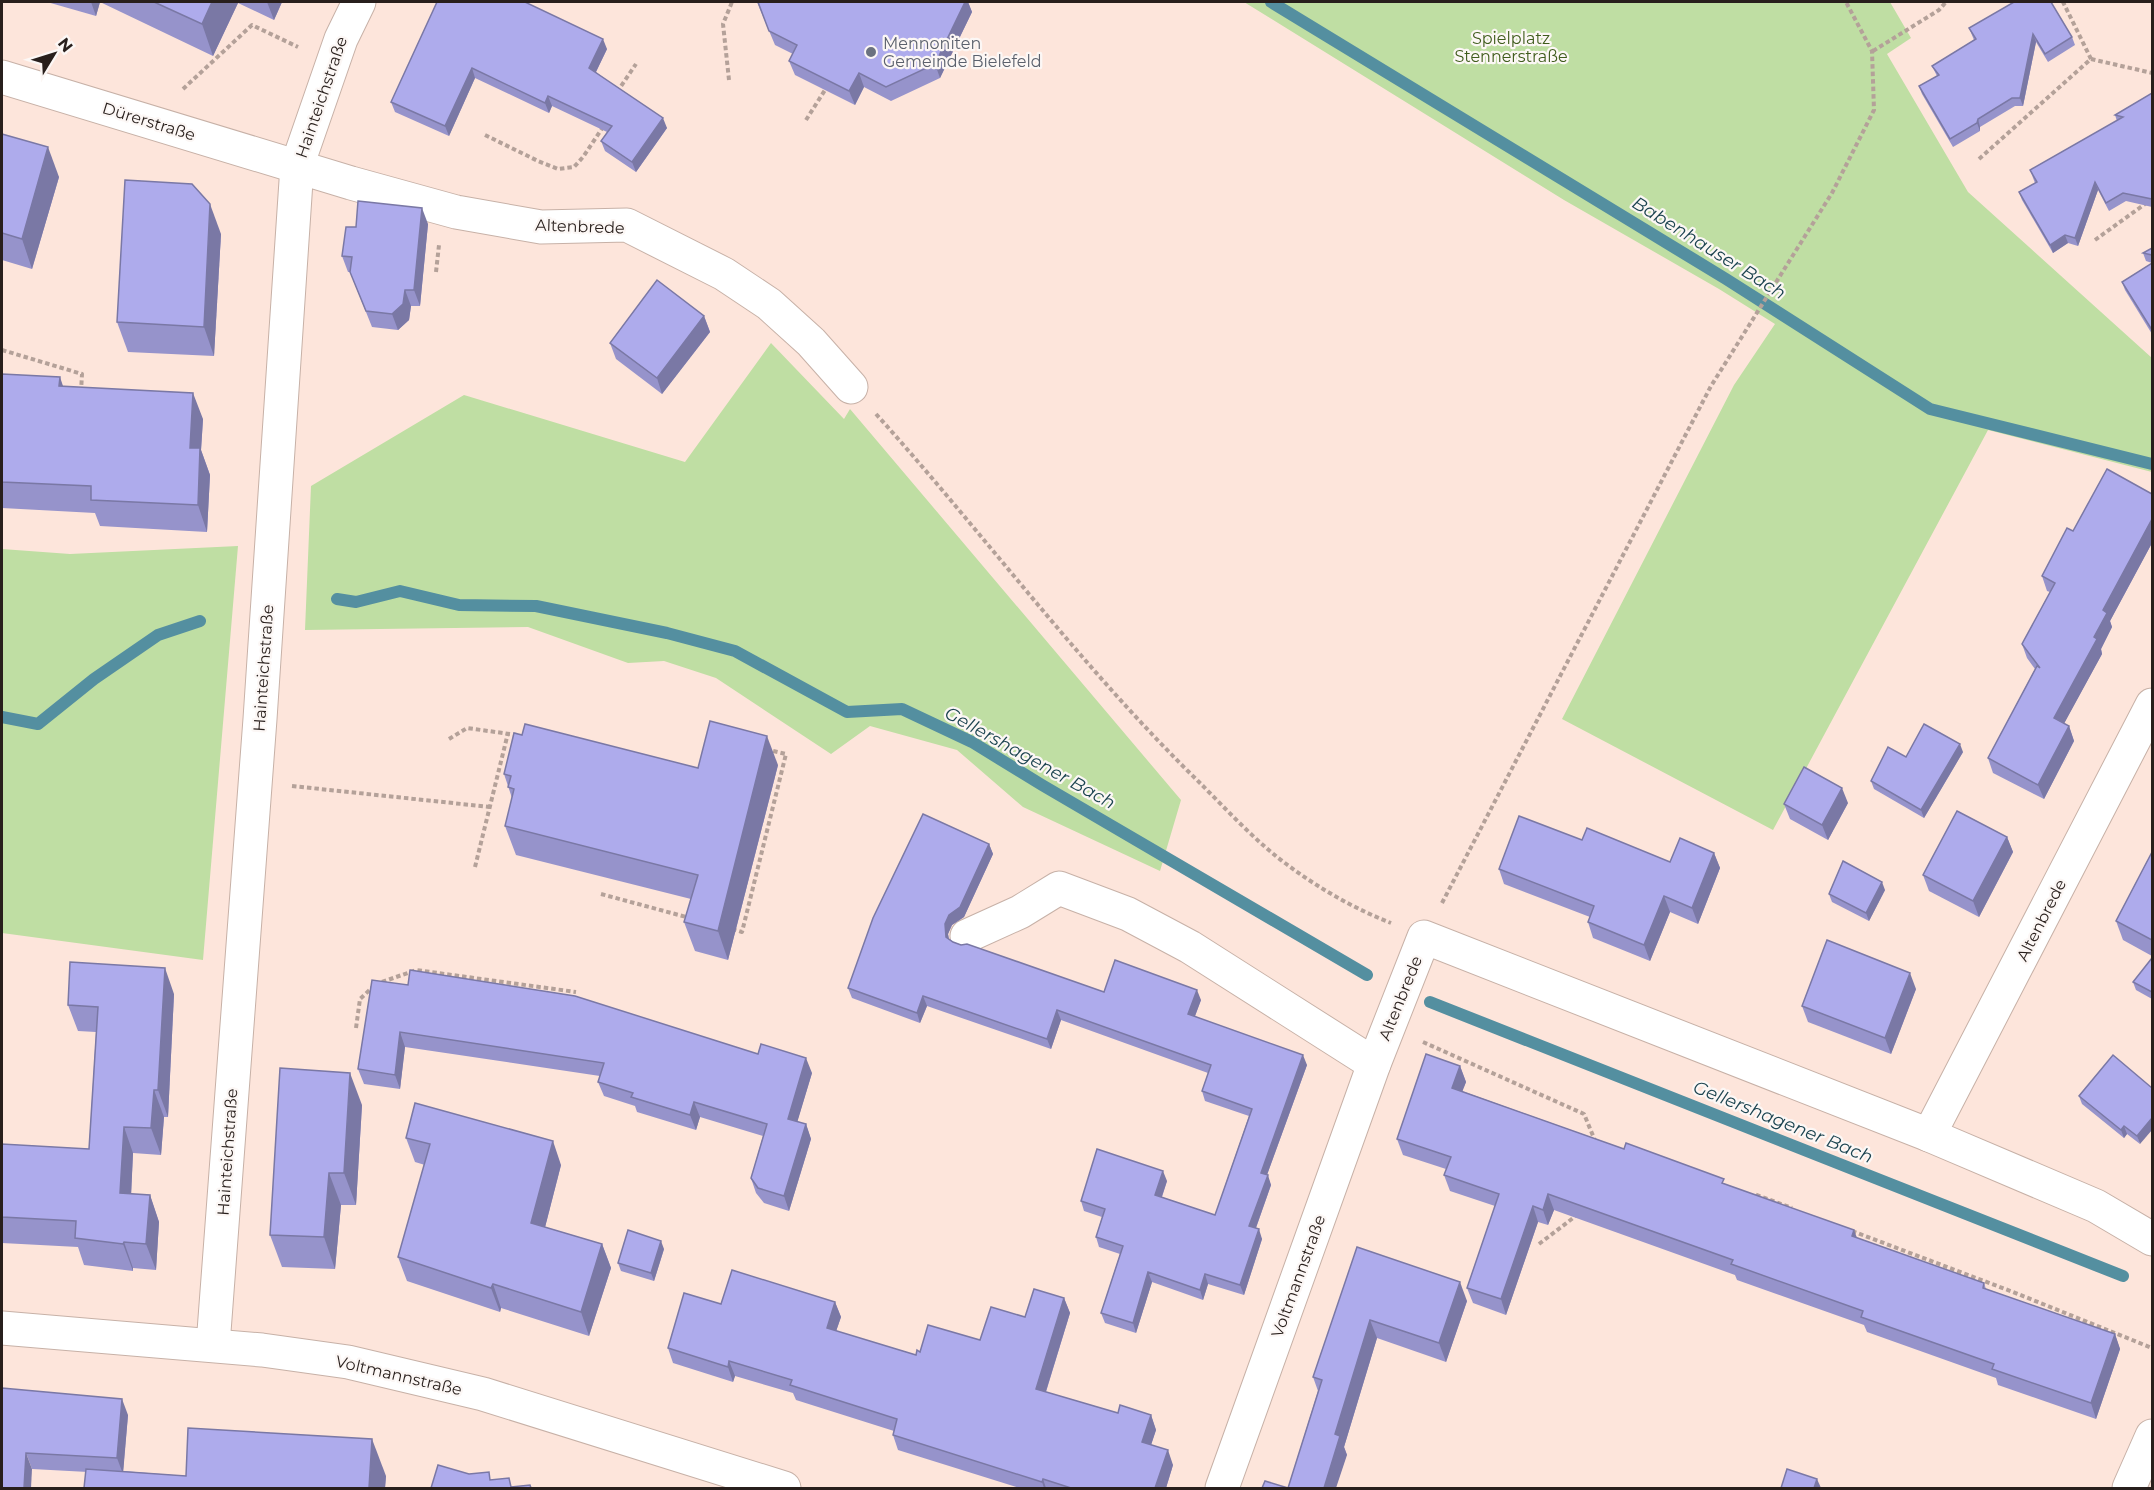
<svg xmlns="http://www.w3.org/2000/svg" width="2154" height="1490" font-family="Montserrat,sans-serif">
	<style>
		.green { fill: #bfdea3 }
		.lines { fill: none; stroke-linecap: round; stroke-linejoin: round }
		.stream { stroke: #548fa0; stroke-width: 12 }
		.minor-casing { stroke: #c7b1a7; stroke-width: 35 }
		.path { stroke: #b4a199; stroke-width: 4; stroke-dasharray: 4.5 3; stroke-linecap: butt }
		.minor { stroke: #fff; stroke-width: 33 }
		.wall { fill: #9693cb }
		.shaded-wall { fill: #7a78a5 }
		.building { fill: #aeabec; stroke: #7a78a5; stroke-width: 1.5 }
		.worship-dot { fill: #6b7280; stroke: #fcf7f5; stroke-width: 2 }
		.labels { text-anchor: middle; stroke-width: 4.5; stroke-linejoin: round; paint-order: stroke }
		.park-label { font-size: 16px; fill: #3f5c1c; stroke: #fcf7f5 }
		.worship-label { font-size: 16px; fill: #5b616d; stroke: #fcf7f5; text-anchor: start }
		.street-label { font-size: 16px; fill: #281f1c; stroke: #fcf7f5 }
		.water-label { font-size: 18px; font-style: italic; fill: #1c4450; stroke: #fcf7f5 }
	</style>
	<rect width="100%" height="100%" fill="#fde5db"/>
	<g class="green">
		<path d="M1244 2H1890L1911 38 1887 54 1968 192 2152 358V472L1988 430 1773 830 1562 719 1734 385 1775 324 1719 289 1564 200Z"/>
		<path d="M771 343 844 419 850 409 1181 800 1160 871 1023 807 957 750 870 726 831 754 716 678 664 661 628 663 528 627 305 630 311 486 464 395 685 462Z"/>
		<path d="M238 546 203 960 2 933V549L70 554Z"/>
	</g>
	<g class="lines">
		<g class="stream">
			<path d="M1271 2 1726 279 1930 409 2152 464"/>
			<path d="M337 599 356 602 400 591 459 605 536 606 667 633 735 651 847 712 902 709 972 742 1042 785 1367 975"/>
			<path d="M2 717 38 724 94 679 158 635 200 621"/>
			<path d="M1430 1002 2123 1276"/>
		</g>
		<g class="minor-casing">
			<g id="minor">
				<path d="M2 77 351 183 456 212 541 227 627 225 724 274 769 304 811 342 851 387"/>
				<path d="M967 936 1020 912 1059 888 1128 914 1190 947 1374 1064"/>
				<path d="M1929 1135 2152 705"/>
				<path d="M2 1328 262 1350 348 1362 483 1394 784 1488"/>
				<path d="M213 1345 260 719 297 166 341 39 359 2"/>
				<path d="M1222 1488 1374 1064 1424 937 1929 1135 2096 1206 2152 1239"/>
				<path d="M2129 1488 2152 1436"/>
			</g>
		</g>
		<g class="path">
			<path d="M1873 51 1939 10 1946 2"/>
			<path d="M2091 59 2152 73"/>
			<path d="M729 80 723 24 732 2"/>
			<path d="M183 89 252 25 298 47"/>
			<path d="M617 92 636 64"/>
			<path d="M806 120 825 90"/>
			<path d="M485 135 538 161 558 169 574 167 583 157 603 127"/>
			<path d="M1979 159 2091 59 2063 2"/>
			<path d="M2095 240 2152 199"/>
			<path d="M436 272 439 245"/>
			<path d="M2 350 82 374 81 392"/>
			<path d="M876 414C985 535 1082 668 1199 782 1226 809 1258 844 1289 866 1320 889 1355 909 1391 923"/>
			<path d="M449 739 467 728 517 735"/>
			<path d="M292 786 490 807"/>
			<path d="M475 867 508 733"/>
			<path d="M601 894 690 918"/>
			<path d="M1442 903 1711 386 1832 193 1874 110 1872 51 1846 2"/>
			<path d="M732 929 742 932 786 754 769 750"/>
			<path d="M382 982 416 970 576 992"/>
			<path d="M356 1028 360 999 375 985"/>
			<path d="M1423 1042 1584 1114 1596 1143"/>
			<path d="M1752 1199 1754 1194 1792 1208"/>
			<path d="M1852 1231 2013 1292 2152 1348"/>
			<path d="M1539 1244 1577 1215"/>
		</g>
		<use href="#minor" class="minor"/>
	</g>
	<g class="wall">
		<path d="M47 2H282L274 20 238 3 213 56 100 2 96 16Z"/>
		<path d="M437 2 607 49 596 72 667 128 636 172 605 151 601 141 607 132 552 106 549 113 475 78 449 136 395 112 391 102Z"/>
		<path d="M757 2H968L972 12 940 78 891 101 864 87 855 105 795 75 789 61 793 54 775 45Z"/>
		<path d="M1969 28 2072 37 2075 45 2048 62 2036 42 2023 106H2015L1980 127V131L1953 147 1922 94 1919 86 1937 76 1932 66 1974 40Z"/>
		<path d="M2152 93V207L2126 201 2109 211 2098 190 2078 246 2068 243 2053 253 2022 200 2019 192 2035 183 2030 170 2117 121 2115 115Z"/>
		<path d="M2 134 59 177 32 269 2 260Z"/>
		<path d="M428 224 420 306H411L409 320 398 330 372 327 350 272H348L342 256Z"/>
		<path d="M221 234 214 356 128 352 117 322Z"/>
		<path d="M2152 248V263L2146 261 2143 253Z"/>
		<path d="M2152 263V334L2125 290 2122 282Z"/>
		<path d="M704 316 710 332 662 394 616 359 610 343Z"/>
		<path d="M2 374 63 386 203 419 201 450 210 475 207 532 100 526 95 513 2 508Z"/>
		<path d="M2152 494V543L2110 621 2112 627 2101 649 2102 654 2064 723 2069 726 2074 741 2044 799 1993 773 1988 758 2035 669 2027 658 2022 644 2050 592 2047 591 2042 576 2073 531Z"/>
		<path d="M1963 752 1924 818 1874 789 1871 781 1906 757Z"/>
		<path d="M778 765 728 960 695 951 684 922 691 899 516 855 505 826 512 798 504 774Z"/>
		<path d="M1848 803 1828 840 1790 819 1784 804Z"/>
		<path d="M2007 837 2013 852 1979 917 1929 891 1923 875Z"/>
		<path d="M1582 840 1670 862 1714 853 1720 868 1698 924 1670 912 1650 961 1593 938 1588 922 1590 917 1504 884 1499 869Z"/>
		<path d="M989 844 993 854 964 917 952 925 948 934 949 939 953 942 1104 992 1201 1000 1195 1016 1307 1065 1267 1175 1271 1185 1256 1228 1262 1239 1244 1295 1208 1284 1203 1300 1152 1282 1136 1333 1105 1323 1101 1313 1120 1254 1099 1247 1096 1237 1102 1217 1084 1211 1081 1201 1167 1181 1162 1197 1215 1215 1249 1116 1205 1101 1202 1091 1208 1073 1061 1020 1051 1049 927 1006 920 1023 852 998 848 988Z"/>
		<path d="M2152 852V956L2123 940 2116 921Z"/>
		<path d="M1885 890 1869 921 1832 902 1829 894Z"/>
		<path d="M2152 958V999L2136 990 2133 982Z"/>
		<path d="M372 980 812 1073 797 1122 806 1124 811 1139 789 1211 764 1203 756 1193 751 1178 763 1136 700 1117 696 1130 637 1112 635 1106 604 1096 598 1082 600 1076 405 1047 400 1089 364 1084 358 1069Z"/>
		<path d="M1916 989 1891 1054 1808 1022 1802 1006Z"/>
		<path d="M174 994 168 1117H164L161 1155 133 1153 131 1194 150 1195 159 1222 156 1270 133 1268V1271L84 1265 78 1247 2 1243V1144L89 1149 96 1032 78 1031 68 1005Z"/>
		<path d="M2113 1055 2140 1144 2127 1134 2124 1138 2082 1104 2079 1096Z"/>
		<path d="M1460 1066 1466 1082 1462 1091 1624 1149 1726 1185 1857 1238 1984 1283 1986 1289 2115 1334 2120 1349 2096 1419 1998 1385 1996 1378 1867 1332 1864 1325 1737 1280 1735 1275 1554 1210 1548 1225 1538 1222 1506 1315 1473 1303 1467 1288 1495 1206 1450 1191 1444 1175 1446 1169 1403 1155 1397 1139Z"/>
		<path d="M362 1105 356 1205H341L335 1269 282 1267 270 1235Z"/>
		<path d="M406 1138 561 1165 545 1227 602 1244 611 1268 589 1336 501 1308 500 1312 407 1281 398 1257 425 1165 415 1162Z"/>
		<path d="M1357 1247 1467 1301 1446 1362 1377 1338 1344 1447 1347 1455 1288 1488 1318 1391 1313 1377Z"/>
		<path d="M664 1249 654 1281 621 1271 618 1263Z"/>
		<path d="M1064 1298 1070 1313 1046 1392 1118 1413 1151 1415 1156 1430 1151 1445 1173 1465 1166 1488H1020L898 1450 893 1435 894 1431 796 1400 793 1393 735 1376 733 1382 673 1363 668 1348 721 1304 835 1302 841 1317 836 1331 916 1355 920 1352 980 1340Z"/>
		<path d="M2 1388 128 1415 123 1471 186 1476H386L385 1488 32 1469Z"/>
	</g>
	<g class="shaded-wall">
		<path d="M91 2H100L96 16Z"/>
		<path d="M212 2H238V3L213 56 202 24Z"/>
		<path d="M267 2H282L274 20Z"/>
		<path d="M965 2H968L972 12 940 78 935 64Z"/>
		<path d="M2033 34 2036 42 2023 106 2020 98Z"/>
		<path d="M603 39 607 49 593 78 589 68Z"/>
		<path d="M472 68 475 78 449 136 445 126Z"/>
		<path d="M859 73 864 87 855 105 849 91Z"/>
		<path d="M548 96 552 106 549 113 545 103Z"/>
		<path d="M663 118 667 128 636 172 632 162Z"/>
		<path d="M1978 119 1980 127V131L1977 123Z"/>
		<path d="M48 147 59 177 32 269 22 239Z"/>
		<path d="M2095 182 2098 190 2078 246 2075 238Z"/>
		<path d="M210 204 221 234 214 356 204 327Z"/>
		<path d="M422 208 428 224 420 306 414 290Z"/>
		<path d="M2065 235 2068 243 2053 253 2050 245Z"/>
		<path d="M405 290 411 306 409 320 398 330 392 314Z"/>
		<path d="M704 316 710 332 662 394 657 378Z"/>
		<path d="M60 377 69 404 59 386Z"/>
		<path d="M193 393 203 419 201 450 210 475 207 532 198 505 190 448Z"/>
		<path d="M2152 519V543L2110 621 2112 627 2101 649 2102 654 2059 733 2054 718 2094 637 2103 610Z"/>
		<path d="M2069 726 2074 741 2044 799 2038 785Z"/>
		<path d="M767 736 778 765 728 960 718 931Z"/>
		<path d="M1960 744 1963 752 1924 818 1921 810Z"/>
		<path d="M1842 788 1848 803 1828 840 1822 825Z"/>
		<path d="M2007 837 2013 852 1979 917 1973 901Z"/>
		<path d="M989 844 993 854 964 917 952 925 948 934 950 947 946 937 945 924 949 915Z"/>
		<path d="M1714 853 1720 868 1698 924 1692 908Z"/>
		<path d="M1882 882 1885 890 1869 921 1866 913Z"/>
		<path d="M1664 896 1670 912 1650 961 1644 945Z"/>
		<path d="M165 968 174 994 168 1117 158 1090Z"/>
		<path d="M1910 973 1916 989 1891 1054 1885 1038Z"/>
		<path d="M1197 990 1201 1000 1192 1024 1188 1014Z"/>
		<path d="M923 996 927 1006 920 1023 917 1013Z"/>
		<path d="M1057 1010 1061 1020 1051 1049 1047 1039Z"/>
		<path d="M400 1032 405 1047 400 1089 395 1075Z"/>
		<path d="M1303 1055 1307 1065 1264 1183 1261 1173Z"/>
		<path d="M806 1058 812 1073 794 1133 788 1119Z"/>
		<path d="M1460 1066 1466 1082 1458 1103 1452 1088Z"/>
		<path d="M350 1073 362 1105 356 1205 344 1173Z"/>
		<path d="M154 1090 164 1117 161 1155 151 1128Z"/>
		<path d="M694 1102 700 1117 696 1130 690 1115Z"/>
		<path d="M2152 1118V1130L2140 1144 2137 1136Z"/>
		<path d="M806 1124 811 1139 789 1211 784 1196Z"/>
		<path d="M2124 1126 2127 1134 2124 1138 2121 1130Z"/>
		<path d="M124 1127 133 1153 130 1219 120 1193Z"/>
		<path d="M553 1141 561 1165 540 1247 531 1223Z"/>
		<path d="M1163 1171 1167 1181 1159 1205 1155 1195Z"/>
		<path d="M329 1173 341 1205 335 1269 324 1237Z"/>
		<path d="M1268 1175 1271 1185 1253 1236 1249 1226Z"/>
		<path d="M1548 1194 1554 1210 1548 1225 1543 1210Z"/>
		<path d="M150 1195 159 1222 156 1270 146 1244Z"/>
		<path d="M1533 1206 1538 1222 1506 1315 1501 1299Z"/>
		<path d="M1259 1229 1262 1239 1244 1295 1240 1285Z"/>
		<path d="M1854 1230 1860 1246 1852 1236Z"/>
		<path d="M661 1241 664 1249 654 1281 651 1273Z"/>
		<path d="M124 1242 133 1268V1271L123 1244Z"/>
		<path d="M602 1244 611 1268 589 1336 581 1312Z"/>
		<path d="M1148 1272 1152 1282 1136 1333 1133 1323Z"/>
		<path d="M1205 1274 1208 1284 1203 1300 1200 1290Z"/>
		<path d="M1460 1282 1467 1301 1446 1362 1439 1343Z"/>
		<path d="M493 1284 501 1308 500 1312 491 1288Z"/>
		<path d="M1064 1298 1070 1313 1042 1404 1036 1389Z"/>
		<path d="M835 1302 841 1317 832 1343 827 1328Z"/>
		<path d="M1370 1320 1377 1338 1344 1447 1347 1455 1336 1488H1324L1335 1434Z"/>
		<path d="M2115 1334 2120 1349 2096 1419 2091 1403Z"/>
		<path d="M729 1361 735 1376 733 1382 728 1367Z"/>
		<path d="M122 1399 128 1415 123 1474 117 1458Z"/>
		<path d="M1151 1415 1156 1430 1147 1457 1142 1442Z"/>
		<path d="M372 1439 386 1476 385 1488H369Z"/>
		<path d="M1168 1450 1173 1465 1166 1488H1155Z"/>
		<path d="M26 1453 32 1469 31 1488H24Z"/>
		<path d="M1043 1479 1046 1488H1044L1042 1482Z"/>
		<path d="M1817 1479 1821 1488H1814Z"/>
	</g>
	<g class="building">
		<path d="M154 2H212L202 24Z"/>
		<path d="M437 2H525L603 39 589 68 663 118 632 162 601 141 612 126 548 96 545 103 472 68 445 126 391 102Z"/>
		<path d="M758 2H965L935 64 886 87 859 73 849 91 789 61 797 45 769 31Z"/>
		<path d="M2014 2H2051L2072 37 2045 54 2033 34 2020 98H2012L1978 119 1977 123 1950 139 1919 86 1939 75 1932 66 1976 39 1969 28Z"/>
		<path d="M2152 93V199L2123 193 2106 203 2095 182 2075 238 2065 235 2050 245 2019 192 2037 182 2030 170 2123 117 2115 115Z"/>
		<path d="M2 134 48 147 22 239 2 233Z"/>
		<path d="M125 180 192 184 210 204 204 327 117 322Z"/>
		<path d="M358 201 422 208 414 290H405L403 304 392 314 366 311 350 272 352 257 342 256 346 227H356Z"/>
		<path d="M2152 248V255L2143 253Z"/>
		<path d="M2152 263V330L2122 282Z"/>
		<path d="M657 280 704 316 657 378 610 343Z"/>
		<path d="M2 374 60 377 59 386 193 393 190 448H200L198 505 91 500V486L2 482Z"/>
		<path d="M2107 469 2152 494V519L2103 610 2107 613 2094 637 2097 639 2054 718 2069 726 2038 785 1988 758 2037 666 2040 668 2022 644 2055 583 2042 576 2067 528 2073 531Z"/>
		<path d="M710 721 767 736 718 931 684 922 698 875 505 826 514 789 508 787 511 776 504 774 514 733 522 735 525 724 698 768Z"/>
		<path d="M1924 724 1960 744 1921 810 1871 781 1888 747 1906 757Z"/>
		<path d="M1804 767 1842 788 1822 825 1784 804Z"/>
		<path d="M1957 811 2007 837 1973 901 1923 875Z"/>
		<path d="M923 814 989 844 960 907 949 915 945 924 946 937 953 942 961 945 967 944 1104 992 1115 960 1197 990 1188 1014 1303 1055 1261 1173 1268 1175 1249 1226 1259 1229 1240 1285 1205 1274 1200 1290 1148 1272 1133 1323 1101 1313 1123 1246 1096 1237 1105 1209 1081 1201 1097 1149 1163 1171 1155 1195 1215 1215 1252 1109 1202 1091 1211 1065 1057 1010 1047 1039 923 996 917 1013 848 988 873 918Z"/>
		<path d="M1519 816 1582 840 1587 828 1670 862 1680 838 1714 853 1692 908 1664 896 1644 945 1588 922 1594 906 1499 869Z"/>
		<path d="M2152 852V940L2116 921Z"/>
		<path d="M1843 861 1882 882 1866 913 1829 894Z"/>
		<path d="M1827 940 1910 973 1885 1038 1802 1006Z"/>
		<path d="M2152 958V992L2133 982Z"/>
		<path d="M70 962 165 968 158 1090H154L151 1128 124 1127 120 1193 150 1195 146 1244 124 1242 123 1244 75 1238 76 1221 2 1217V1144L89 1149 98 1007 68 1005Z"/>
		<path d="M410 970 575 996 758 1054 761 1044 806 1058 788 1119 806 1124 784 1196 758 1188 751 1178 767 1124 694 1102 690 1115 631 1097 633 1093 598 1082 604 1063 400 1032 395 1075 358 1069 372 980 408 985Z"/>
		<path d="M1426 1054 1460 1066 1452 1088 1624 1149 1626 1143 1724 1179 1722 1183 1854 1230 1852 1236 1984 1283 1983 1288 2115 1334 2091 1403 1992 1369 1994 1364 1861 1317 1863 1311 1731 1264 1733 1260 1548 1194 1543 1210 1533 1206 1501 1299 1467 1288 1499 1194 1444 1175 1451 1157 1397 1139Z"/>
		<path d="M2113 1055 2152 1088V1118L2137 1136 2124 1126 2121 1130 2079 1096Z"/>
		<path d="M280 1068 350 1073 344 1173H329L324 1237 270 1235Z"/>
		<path d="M415 1103 553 1141 531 1223 602 1244 581 1312 493 1284 491 1288 398 1257 430 1144 406 1138Z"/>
		<path d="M628 1230 661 1241 651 1273 618 1263Z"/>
		<path d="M1357 1247 1460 1282 1439 1343 1370 1320 1335 1434 1340 1436 1324 1488H1262L1265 1481 1288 1488 1322 1380 1313 1377Z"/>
		<path d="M732 1270 835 1302 827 1328 916 1355 917 1350 920 1352 928 1325 980 1340 991 1307 1025 1317 1034 1289 1064 1298 1036 1389 1118 1413 1120 1405 1151 1415 1142 1442 1168 1450 1155 1488H1071L1043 1479 1042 1482 893 1435 897 1419 790 1385 792 1380 729 1361 728 1367 668 1348 684 1293 721 1304Z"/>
		<path d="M2 1388 122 1399 117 1458 26 1453 24 1488H2Z"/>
		<path d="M188 1428 372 1439 369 1488H84L86 1469 186 1476Z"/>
		<path d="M438 1465 469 1474 489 1472 490 1480 509 1478 511 1487 530 1485 531 1488H431Z"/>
		<path d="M1787 1469 1817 1479 1814 1488H1781Z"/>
	</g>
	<circle class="worship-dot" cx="871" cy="52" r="6"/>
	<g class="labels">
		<g class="park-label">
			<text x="1511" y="44">Spielplatz<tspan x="1511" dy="18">Stennerstraße</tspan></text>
		</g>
		<g class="worship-label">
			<text x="883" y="49">Mennoniten<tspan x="883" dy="18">Gemeinde Bielefeld</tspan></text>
		</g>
		<g class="street-label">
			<text transform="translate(321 97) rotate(-71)" y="6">Hainteichstraße</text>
			<text transform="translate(149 121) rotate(17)" y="6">Dürerstraße</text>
			<text transform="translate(580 226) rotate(2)" y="6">Altenbrede</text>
			<text transform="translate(263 668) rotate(-86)" y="6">Hainteichstraße</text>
			<text transform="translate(2041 920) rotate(-63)" y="6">Altenbrede</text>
			<text transform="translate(1400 998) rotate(-68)" y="6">Altenbrede</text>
			<text transform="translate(227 1152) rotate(-86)" y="6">Hainteichstraße</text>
			<text transform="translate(1298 1276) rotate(-70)" y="6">Voltmannstraße</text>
			<text transform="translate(399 1375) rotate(13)" y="6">Voltmannstraße</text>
		</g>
		<g class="water-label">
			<text transform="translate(1709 248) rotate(32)" y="6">Babenhauser Bach</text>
			<text transform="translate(1030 758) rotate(29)" y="6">Gellershagener Bach</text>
			<text transform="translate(1783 1122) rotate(22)" y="6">Gellershagener Bach</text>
		</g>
	</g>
	<rect width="2154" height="1490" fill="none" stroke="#281f1c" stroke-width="6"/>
	<g transform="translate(54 54) rotate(52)" stroke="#fcf7f5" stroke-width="4.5" paint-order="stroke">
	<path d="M0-4.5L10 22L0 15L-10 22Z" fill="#281f1c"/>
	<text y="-9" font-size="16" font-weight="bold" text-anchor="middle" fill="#281f1c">N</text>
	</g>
</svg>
